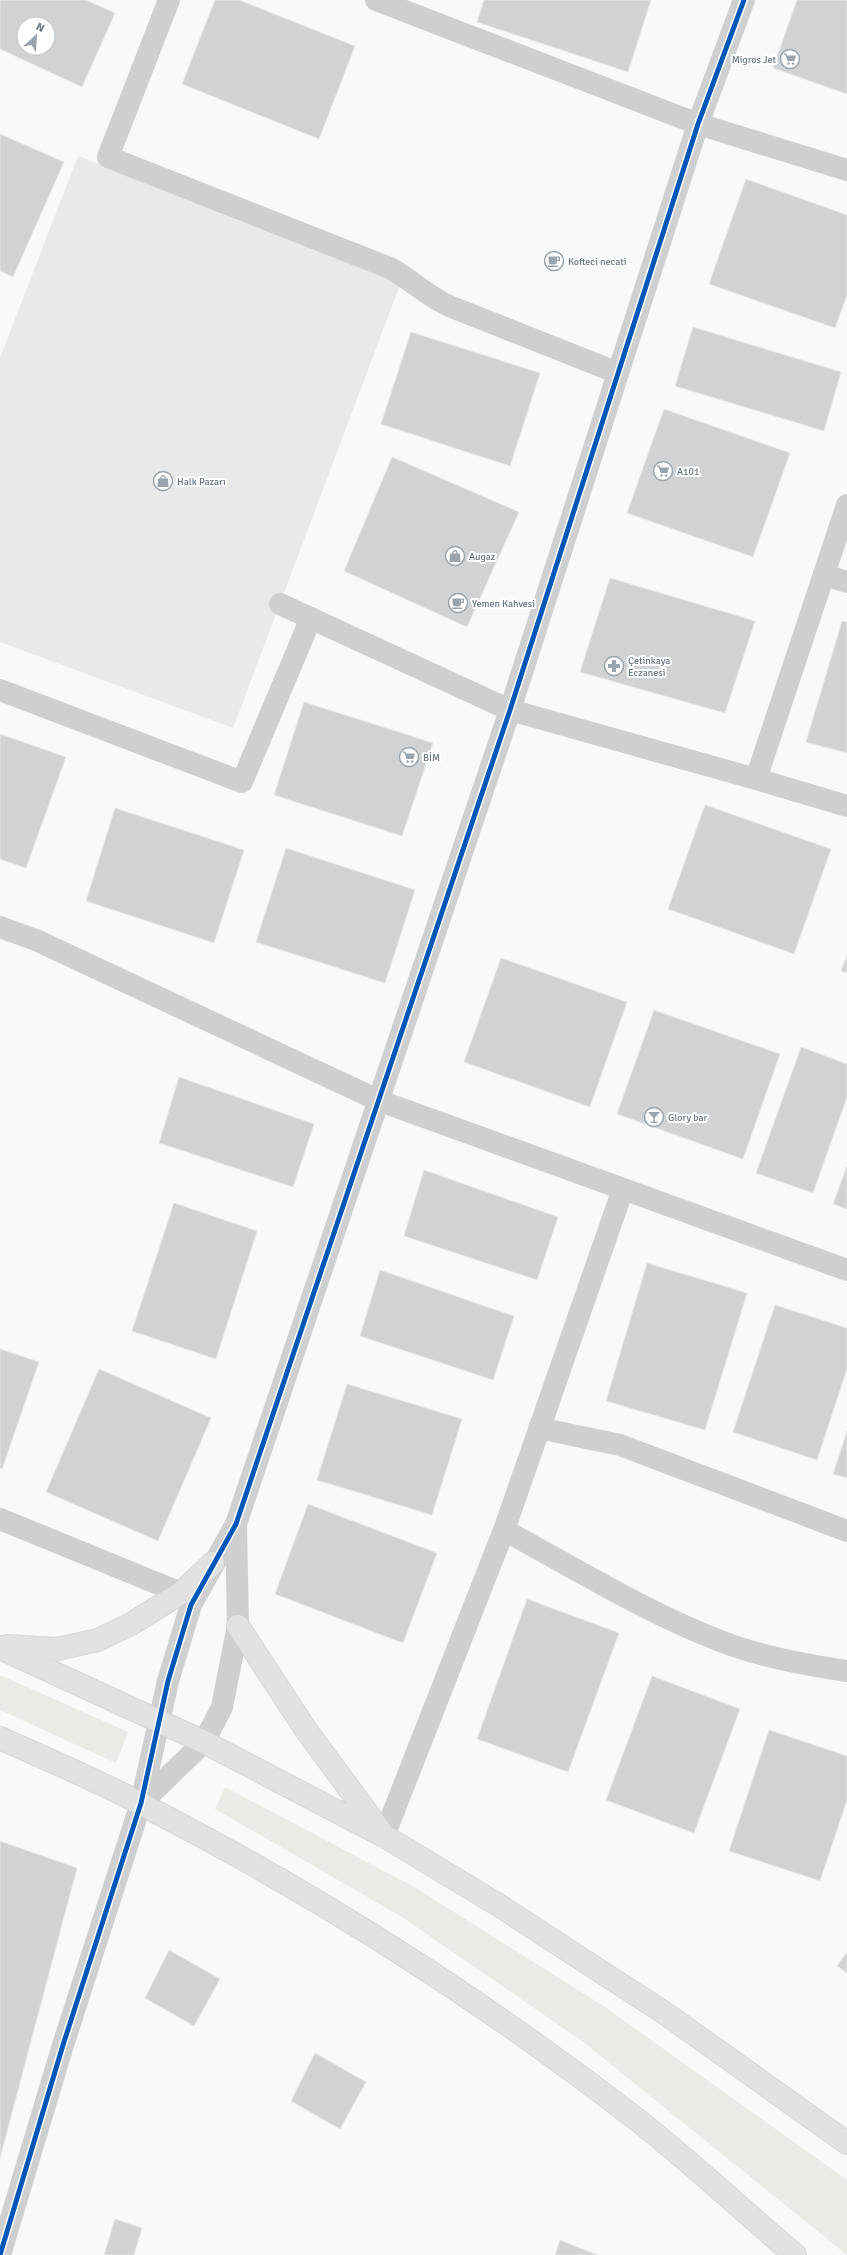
<svg xmlns="http://www.w3.org/2000/svg" width="847" height="2255" font-family="Signika,sans-serif">
	<style>
		.built { fill: #e8e9e9 }
		.green { fill: #e8ebe6 }
		.building { fill: #d0d2d3; stroke: #e8e8e8; fill-rule: evenodd }
		.lines { fill: none; stroke-linecap: round; stroke-linejoin: round }
		.trunk-casing { stroke: #d5d6d6; stroke-width: 24 }
		.service { stroke: #cecfd0; stroke-width: 22 }
		.minor { stroke: #cecfd0; stroke-width: 22 }
		.tertiary { stroke: #cecfd0; stroke-width: 22 }
		.trunk { stroke: #e1e2e2; stroke-width: 22 }
		.cycleway-casing { stroke: #fff; stroke-width: 8 }
		.cycleway { stroke: #0057b8; stroke-width: 5 }
		.labels { text-anchor: middle; stroke-width: 4; stroke-linejoin: round; paint-order: stroke }
		.poi-label { font-size: 10px; fill: #657683; stroke: #fff; text-anchor: start }
	</style>
	<rect width="100%" height="100%" fill="#f9f9f9"/>
	<path class="built" d="M78 156 403 277 233 728 0 642V358Z"/>
	<g class="green">
		<path d="M0 1675 128 1732 116 1763 0 1710Z"/>
		<path d="M225 1787 416 1888 605 2007 847 2180V2255L582 2041 402 1917 215 1809Z"/>
	</g>
	<g class="building">
		<path d="M0 0H86L115 13 82 87 0 49ZM24 24H48V48H24Z"/>
		<path d="M215 0H239L355 46 319 139 182 84Z"/>
		<path d="M484 0H651L628 72 477 22Z"/>
		<path d="M797 0H847V94L773 68Z"/>
		<path d="M0 134 64 162 13 277 0 271Z"/>
		<path d="M746 179 847 215V295L835 328 709 284Z"/>
		<path d="M693 327 841 372 824 431 675 386Z"/>
		<path d="M411 332 540 373 510 466 381 424Z"/>
		<path d="M664 409 790 453 753 557 627 513Z"/>
		<path d="M392 457 519 512 467 627 344 571Z"/>
		<path d="M610 578 755 621 725 713 580 672Z"/>
		<path d="M842 621 847 622V753L806 742Z"/>
		<path d="M304 702 433 743 402 836 274 795Z"/>
		<path d="M0 734 66 757 26 868 0 859Z"/>
		<path d="M705 805 831 849 794 954 668 909Z"/>
		<path d="M115 808 244 850 214 943 86 901Z"/>
		<path d="M286 848 415 890 385 983 256 942Z"/>
		<path d="M847 955V973L841 971Z"/>
		<path d="M501 958 627 1002 590 1107 464 1062Z"/>
		<path d="M654 1010 780 1054 743 1159 617 1114Z"/>
		<path d="M801 1047 847 1064V1097L813 1193 756 1173Z"/>
		<path d="M179 1077 314 1124 293 1187 159 1143Z"/>
		<path d="M847 1166V1209L833 1204Z"/>
		<path d="M424 1170 558 1217 537 1280 404 1236Z"/>
		<path d="M174 1203 257 1231 216 1359 132 1331Z"/>
		<path d="M647 1263 747 1293 705 1430 606 1401Z"/>
		<path d="M380 1270 514 1316 493 1380 360 1336Z"/>
		<path d="M775 1305 847 1328V1369L817 1460 733 1432Z"/>
		<path d="M0 1349 39 1362 2 1469 0 1468Z"/>
		<path d="M99 1369 211 1418 158 1541 46 1492Z"/>
		<path d="M347 1384 462 1419 432 1515 317 1480Z"/>
		<path d="M847 1431V1478L833 1474Z"/>
		<path d="M308 1504 437 1553 403 1643 275 1594Z"/>
		<path d="M527 1599 619 1633 568 1772 477 1739Z"/>
		<path d="M652 1676 740 1709 694 1833 606 1800Z"/>
		<path d="M769 1730 847 1756V1800L820 1881 729 1851Z"/>
		<path d="M0 1841 77 1868 0 2158Z"/>
		<path d="M169 1950 220 1979 194 2026 145 1998Z"/>
		<path d="M847 1952V1973L837 1966Z"/>
		<path d="M315 2053 366 2082 340 2129 291 2101Z"/>
		<path d="M115 2219 142 2228 134 2255H104Z"/>
		<path d="M560 2240 597 2255H555Z"/>
	</g>
	<g class="lines">
		<g class="trunk-casing">
			<g id="trunk">
				<path d="M238 1626 306 1730 382 1833"/>
				<path d="M6 1646 57 1649 98 1640 131 1624 181 1593 213 1563"/>
				<path d="M0 1648 204 1742 384 1836 500 1906 666 2014 847 2143"/>
				<path d="M0 1738C48 1760 97 1780 143 1805 316 1894 481 1999 635 2118 690 2161 742 2210 795 2255"/>
			</g>
		</g>
		<g class="service">
			<path d="M169 0 108 157 390 268C410 279 427 296 449 306L618 373"/>
			<path d="M824 575 847 582"/>
			<path d="M280 604 510 710"/>
			<path d="M0 690 242 782 311 618"/>
		</g>
		<g class="minor">
			<path d="M376 0 698 124 847 170"/>
			<path d="M510 710 756 779 847 806"/>
			<path d="M756 779 847 505"/>
			<path d="M0 927 36 940 380 1101 847 1270"/>
			<path d="M539 1428 620 1445 847 1531"/>
			<path d="M0 1519 181 1593"/>
			<path d="M504 1530C576 1569 647 1613 723 1642 762 1657 805 1665 847 1671"/>
			<path d="M384 1836 504 1530 623 1189"/>
			<path d="M0 2255 63 2045 141 1803"/>
		</g>
		<g class="tertiary">
			<path d="M141 1803 168 1681 191 1605 236 1524 510 710 698 124 744 0"/>
			<path d="M141 1803 204 1742 222 1707 238 1626 236 1524"/>
		</g>
		<use href="#trunk" class="trunk"/>
		<g class="cycleway-casing">
			<path id="cycleway" d="M0 2255 63 2045 141 1803 168 1681 191 1605 236 1524 510 710 698 124 744 0"/>
		</g>
		<use href="#cycleway" class="cycleway"/>
	</g>
	<defs>
		<g id="supermarket-ring" transform="scale(1)"><circle r="9.5" fill="#fff" stroke="#99a4ac" stroke-width="1.5"/><path d="M-6-5.5h2.5l.6 2H6L4.5 2H-2.5L-4.4-4H-6ZM-1.5 3.2a1.3 1.3 0 1 0 .1 0ZM3 3.2a1.3 1.3 0 1 0 .1 0Z" fill="#99a4ac"/></g>
		<g id="cafe-ring" transform="scale(1)"><circle r="9.5" fill="#fff" stroke="#99a4ac" stroke-width="1.5"/><path d="M-5.5-4.5H6V0H3Q3 3.5 0 3.5H-2.5Q-5.5 3.5-5.5 0ZM3-3.2v2h1.7v-2ZM-6 4.5H4V6H-6Z" fill="#99a4ac"/></g>
		<g id="shop-ring" transform="scale(1)"><circle r="9.5" fill="#fff" stroke="#99a4ac" stroke-width="1.5"/><path d="M-5-2.5h2.3a2.7 3.5 0 0 1 5.4 0H5L5.5 6h-11ZM-1.5-2.5h3a1.5 2.3 0 0 0-3 0Z" fill="#99a4ac"/></g>
		<g id="pharmacy-ring" transform="scale(1)"><circle r="9.5" fill="#fff" stroke="#99a4ac" stroke-width="1.5"/><path d="M-2-6h4v4h4v4h-4v4h-4v-4h-4v-4h4Z" fill="#99a4ac"/></g>
		<g id="bar-ring" transform="scale(1)"><circle r="9.5" fill="#fff" stroke="#99a4ac" stroke-width="1.5"/><path d="M-6-5H6L.8 .8V4.5H3.5V6h-7V4.5H-.8V.8Z" fill="#99a4ac"/></g>
	</defs>
	<g fill-rule="evenodd">
		<use href="#supermarket-ring" x="790" y="59"/>
		<use href="#cafe-ring" x="554" y="261"/>
		<use href="#supermarket-ring" x="663" y="471"/>
		<use href="#shop-ring" x="163" y="481"/>
		<use href="#shop-ring" x="455" y="556"/>
		<use href="#cafe-ring" x="458" y="603"/>
		<use href="#pharmacy-ring" x="614" y="666"/>
		<use href="#supermarket-ring" x="409" y="757"/>
		<use href="#bar-ring" x="654" y="1117"/>
	</g>
	<g class="labels">
		<g class="poi-label">
			<text x="776" y="63" text-anchor="end">Migros Jet</text>
			<text x="568" y="265">Kofteci necati</text>
			<text x="677" y="475">A101</text>
			<text x="177" y="485">Halk Pazarı</text>
			<text x="469" y="560">Augaz</text>
			<text x="472" y="607">Yemen Kahvesi</text>
			<text x="628" y="664">Çetinkaya<tspan x="628" dy="12">Eczanesi</tspan></text>
			<text x="423" y="761">BİM</text>
			<text x="668" y="1121">Glory bar</text>
		</g>
	</g>
	<g transform="translate(36 36) rotate(26)"><circle r="19" fill="#ffffff" stroke="#c1c8cd"/>
	<path d="M0-3L7 15L0 10L-7 15Z" fill="#99a4ac"/>
	<text y="-6" font-size="11" font-weight="bold" text-anchor="middle" fill="#657683">N</text>
	</g>
</svg>
